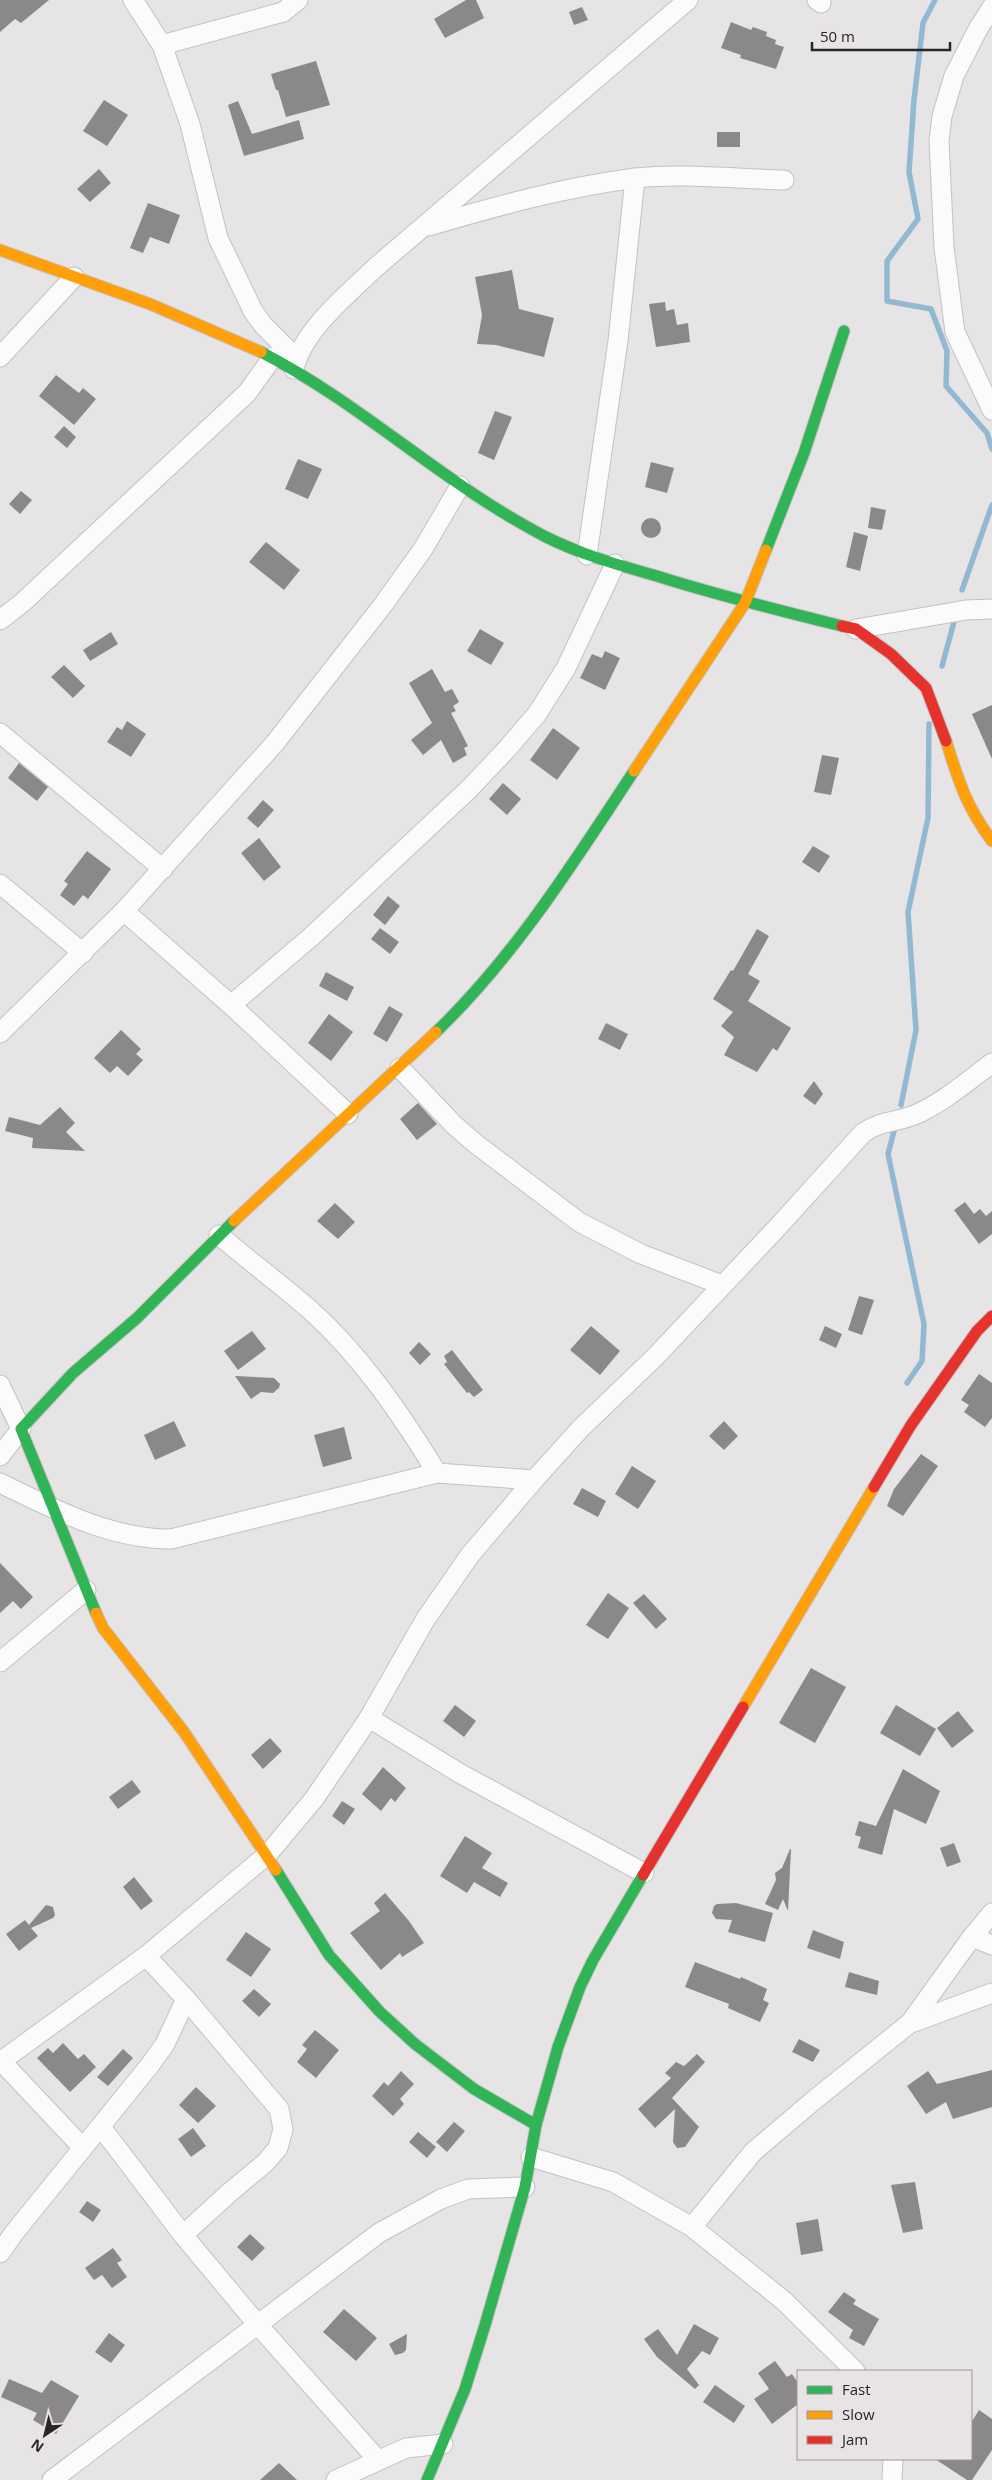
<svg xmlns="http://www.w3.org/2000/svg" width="992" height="2480" font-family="'Open Sans',sans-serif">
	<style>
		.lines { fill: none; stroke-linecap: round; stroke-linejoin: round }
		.stream { stroke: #91b9d4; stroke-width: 5.5 }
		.building { fill: #8a8889 }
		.street-casing { stroke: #c4c1c2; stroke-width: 21 }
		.fast-casing { stroke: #c4c1c2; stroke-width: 13 }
		.slow-casing { stroke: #c4c1c2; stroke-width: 13 }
		.jam-casing { stroke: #c4c1c2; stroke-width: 13 }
		.street { stroke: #fbfbfb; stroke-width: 19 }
		.fast { stroke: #30b455; stroke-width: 11 }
		.slow { stroke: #ff9f0a; stroke-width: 11 }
		.jam { stroke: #e5322d; stroke-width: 11 }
	</style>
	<rect width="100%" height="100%" fill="#e7e4e5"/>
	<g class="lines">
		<g class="stream">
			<path d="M935 0 923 23 914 100 909 172 918 219 887 261V301L931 309 947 351 946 386 987 433 992 449"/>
			<path d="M962 590 992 505"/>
			<path d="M942 666 954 622"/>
			<path d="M901 1105 916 1030 908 912 928 818 929 724"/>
			<path d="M895 1127 888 1154 924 1324 922 1361 907 1383"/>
		</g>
	</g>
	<g class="building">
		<path d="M0 0H49L21 23 15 19 0 32Z"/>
		<path d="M466 0H476L484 18 445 38 434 19Z"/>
		<path d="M582 7 588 20 574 25 569 12Z"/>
		<path d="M731 22 751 30 753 27 767 32 766 36 776 40 775 44 784 47 776 69 740 58 741 55 721 48Z"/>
		<path d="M316 61 330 105 286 117 278 90H276L271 74Z"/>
		<path d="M104 100 128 115 107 146 83 131Z"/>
		<path d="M238 101 252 134 299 120 304 139 244 156 228 105Z"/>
		<rect x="717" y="132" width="23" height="15"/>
		<path d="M99 169 111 183 90 202 77 189Z"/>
		<path d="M148 203 180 215 169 244 150 237 143 253 130 248Z"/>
		<path d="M512 270 519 309 554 318 544 357 496 345 477 344 482 315 475 277Z"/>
		<path d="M665 302 666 311 674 309 677 325 688 323 690 342 656 347 649 304Z"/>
		<path d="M56 375 79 393 83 388 96 399 74 425 39 396Z"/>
		<path d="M495 411 512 417 494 460 478 453Z"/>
		<path d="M64 426 76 437 67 448 54 437Z"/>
		<path d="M298 459 322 469 308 499 285 489Z"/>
		<path d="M651 462 674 468 667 493 645 487Z"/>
		<path d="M21 491 32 500 20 514 9 504Z"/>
		<path d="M871 507 886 510 882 530 868 528Z"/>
		<circle cx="651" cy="528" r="10"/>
		<path d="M854 532 868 536 860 571 846 567Z"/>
		<path d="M266 542 300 570 284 590 249 562Z"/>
		<path d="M480 629 504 643 491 665 467 651Z"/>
		<path d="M111 632 118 644 90 661 83 650Z"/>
		<path d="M605 651 620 658 605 690 580 678 592 654 602 658Z"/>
		<path d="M64 665 85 686 73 698 51 677Z"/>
		<path d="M432 669 445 692 452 689 459 702 453 706 456 711 451 713 468 746 464 748 467 755 453 763 441 740 423 755 411 740 432 723 409 683Z"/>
		<path d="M992 705V759L972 714Z"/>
		<path d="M127 721 146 734 131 757 107 742 117 727 122 730Z"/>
		<path d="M553 728 580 748 557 780 530 760Z"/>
		<path d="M822 755 839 758 831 795 814 792Z"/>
		<path d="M19 763 48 787 37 801 8 778Z"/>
		<path d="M503 783 521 799 507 815 489 799Z"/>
		<path d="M263 800 274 810 258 828 247 818Z"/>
		<path d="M259 838 281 867 264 881 241 853Z"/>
		<path d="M813 846 830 856 819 873 802 862Z"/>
		<path d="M87 851 111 869 88 899 83 895 74 906 60 895 68 884 64 881Z"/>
		<path d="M388 896 400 906 385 925 373 915Z"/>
		<path d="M380 928 399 942 390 954 371 939Z"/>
		<path d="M757 929 769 936 748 974 760 981 748 1001 791 1028 777 1051 773 1048 757 1072 724 1055 734 1037 721 1026 733 1012 713 999 731 970 733 971Z"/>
		<path d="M326 972 354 987 347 1001 319 986Z"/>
		<path d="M389 1006 403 1014 387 1042 373 1034Z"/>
		<path d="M329 1014 353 1032 331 1061 308 1043Z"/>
		<path d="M606 1023 628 1034 620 1050 598 1039Z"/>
		<path d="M121 1030 141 1049 136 1054 143 1060 128 1076 117 1066 110 1073 94 1058Z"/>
		<path d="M814 1081 823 1094 815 1105 803 1096Z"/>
		<path d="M418 1103 437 1124 417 1140 400 1119Z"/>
		<path d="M60 1107 75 1123 66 1132 85 1151 32 1148 33 1138 5 1131 9 1117 40 1125Z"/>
		<path d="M965 1202 974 1214 980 1209 986 1216 992 1211V1234L979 1244 954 1210Z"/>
		<path d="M335 1203 355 1222 338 1239 317 1221Z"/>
		<path d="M859 1296 874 1300 862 1335 848 1330Z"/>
		<path d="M591 1326 620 1351 600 1375 570 1350Z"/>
		<path d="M825 1326 842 1334 836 1348 819 1340Z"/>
		<path d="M252 1331 266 1349 238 1370 224 1351Z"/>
		<path d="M419 1342 431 1354 420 1365 409 1353Z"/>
		<path d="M452 1350 483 1390 474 1397 469 1392 467 1393 444 1364 447 1362 444 1356Z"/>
		<path d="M979 1374 992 1383V1418L985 1427 964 1412 969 1405 961 1400Z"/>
		<path d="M235 1376 274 1378 280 1384 279 1388 273 1393 261 1392 251 1399Z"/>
		<path d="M174 1421 186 1446 155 1460 144 1435Z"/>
		<path d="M724 1421 738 1436 724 1450 709 1436Z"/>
		<path d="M344 1427 352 1459 323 1467 314 1435Z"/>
		<path d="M921 1454 938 1466 903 1516 887 1506 894 1489Z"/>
		<path d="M632 1466 656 1481 638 1509 615 1494Z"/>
		<path d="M582 1488 606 1501 598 1517 573 1504Z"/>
		<path d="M0 1563 33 1597 21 1609 13 1601 0 1613Z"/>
		<path d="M608 1593 629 1608 608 1639 586 1625Z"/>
		<path d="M644 1594 667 1619 656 1629 633 1603Z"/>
		<path d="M811 1668 846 1687 815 1743 779 1723Z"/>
		<path d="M455 1705 476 1721 464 1737 443 1721Z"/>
		<path d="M896 1705 936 1729 920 1756 880 1733Z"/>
		<path d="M958 1711 974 1731 952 1748 937 1728Z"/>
		<path d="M270 1738 282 1751 263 1769 251 1755Z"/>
		<path d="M383 1767 406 1788 395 1802 391 1798 381 1811 362 1794Z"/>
		<path d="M903 1769 940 1791 926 1824 894 1809 882 1855 858 1848 861 1837 855 1835 859 1821 876 1826Z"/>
		<path d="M132 1780 141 1792 118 1809 109 1797Z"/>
		<path d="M342 1801 355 1809 344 1825 332 1816Z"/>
		<path d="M465 1836 492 1853 482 1868 508 1883 500 1897 474 1882 467 1893 440 1876Z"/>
		<path d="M954 1843 961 1862 947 1867 940 1848Z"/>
		<path d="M790 1849H791L788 1911 783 1899 778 1910 765 1904 776 1880 775 1873 782 1868Z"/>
		<path d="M134 1877 153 1901 141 1910 123 1887Z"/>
		<path d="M385 1893 409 1921 424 1943 402 1957 400 1953 381 1970 350 1933 380 1911 374 1903Z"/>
		<path d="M736 1903 773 1913 765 1942 728 1932 732 1920 716 1919 712 1913 714 1906 717 1904Z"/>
		<path d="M46 1905 53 1907 55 1915 53 1918 31 1928 38 1936 19 1951 6 1934 25 1920 29 1925Z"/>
		<path d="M813 1930 844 1942 840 1959 807 1948Z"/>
		<path d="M246 1932 271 1949 251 1977 226 1960Z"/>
		<path d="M695 1962 740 1979 741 1977 767 1989 763 2000 769 2003 760 2022 728 2008 729 2004 685 1987Z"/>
		<path d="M849 1972 879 1981 877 1995 845 1987Z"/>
		<path d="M254 1989 271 2004 259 2017 242 2001Z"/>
		<path d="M315 2030 339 2050 316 2078 297 2062 307 2049 302 2045Z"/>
		<path d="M799 2039 820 2050 813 2062 792 2052Z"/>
		<path d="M63 2043 78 2059 84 2054 96 2067 70 2092 37 2058 48 2048 53 2053Z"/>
		<path d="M123 2049 133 2058 108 2086 97 2077Z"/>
		<path d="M697 2054 705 2062 672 2098 699 2127 685 2147 677 2148 673 2142 675 2109 655 2128 638 2109 671 2078 665 2073 676 2062 684 2066Z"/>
		<path d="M992 2070V2107L953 2119 946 2102 926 2114 907 2086 928 2071 937 2084Z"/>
		<path d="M401 2071 414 2084 400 2099 404 2104 393 2116 372 2096 384 2082 388 2086Z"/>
		<path d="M196 2087 216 2106 198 2123 179 2105Z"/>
		<path d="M454 2122 465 2131 447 2152 436 2142Z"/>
		<path d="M193 2128 206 2146 191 2157 178 2139Z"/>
		<path d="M418 2132 436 2147 427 2158 409 2142Z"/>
		<path d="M915 2182 923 2229 903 2233 891 2185Z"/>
		<path d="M87 2201 101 2210 93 2222 79 2212Z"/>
		<path d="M818 2219 823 2251 801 2255 796 2223Z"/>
		<path d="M250 2234 265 2248 252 2261 237 2247Z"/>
		<path d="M113 2248 122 2260 117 2263 127 2277 112 2288 102 2275 94 2280 85 2268Z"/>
		<path d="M844 2292 856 2300 853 2304 879 2319 864 2346 849 2338 853 2330 828 2312Z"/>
		<path d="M344 2309 377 2338 356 2361 323 2332Z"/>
		<path d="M694 2324 719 2338 710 2355 702 2351 687 2369 699 2385 695 2389 657 2357 644 2339 658 2329 677 2355Z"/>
		<path d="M109 2333 125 2345 111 2363 95 2352Z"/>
		<path d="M407 2334 406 2350 403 2353 395 2355 389 2344Z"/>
		<path d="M775 2361 787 2377 792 2374 798 2383V2404L772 2424 754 2399 769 2389 758 2373Z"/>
		<path d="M9 2379 42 2393 51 2380 79 2396 56 2434 33 2420 37 2413 1 2397Z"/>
		<path d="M715 2385 745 2406 734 2423 703 2402Z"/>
		<path d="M979 2410 992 2419V2450L972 2480H967L935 2459H971V2423Z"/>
		<path d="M279 2463 297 2480H260Z"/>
	</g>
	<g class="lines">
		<g class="street-casing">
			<g id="street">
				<path d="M133 0 162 45 190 124 218 238 253 311 263 325 296 358"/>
				<path d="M817 0 821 3"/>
				<path d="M992 7 978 29 954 76 942 116 939 141 944 247 955 332 992 410"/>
				<path d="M162 45 283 12 298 0"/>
				<path d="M429 226C497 206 565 187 636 178 684 173 735 179 784 180"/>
				<path d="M0 357 74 277"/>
				<path d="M294 369C302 331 349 293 376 267L688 0"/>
				<path d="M587 555 618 341 635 178"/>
				<path d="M0 620 22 603 231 408 247 393 273 357"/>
				<path d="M856 629 966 610 992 609"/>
				<path d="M0 733 163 869"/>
				<path d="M0 884 83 953"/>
				<path d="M124 911 231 1005 348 1114"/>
				<path d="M231 1005 312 936 468 790 506 750 537 714 566 668 615 564"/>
				<path d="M0 1033 124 911 275 743 383 605 423 549 460 486"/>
				<path d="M400 1068 454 1125 476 1144 579 1222 641 1254 722 1285"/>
				<path d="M219 1235C248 1260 279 1283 308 1308 360 1354 401 1414 437 1473"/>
				<path d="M0 1385 21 1429 0 1456"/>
				<path d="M534 1480 581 1428 655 1357 775 1230 863 1133C882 1119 901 1123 921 1112 946 1100 969 1080 992 1063"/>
				<path d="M0 1483C54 1509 109 1539 171 1539L437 1473 534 1480 470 1555 425 1620 369 1718 461 1774 644 1873"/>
				<path d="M0 1662 86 1590"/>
				<path d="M972 1937 992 1945"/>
				<path d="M146 1956 186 1999 279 2109 283 2129 278 2148 265 2163 229 2193 183 2235"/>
				<path d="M911 2023 992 1993"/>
				<path d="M0 2060 83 2148"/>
				<path d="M0 2062 146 1956 267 1855 314 1799 369 1718"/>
				<path d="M101 2127 183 2235 258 2325 377 2459"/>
				<path d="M531 2157 613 2182 692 2227 784 2301 855 2371"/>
				<path d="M692 2227 753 2152 813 2101 910 2023 972 1937 992 1913"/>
				<path d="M0 2253 14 2233 150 2065 165 2044 186 1999"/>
				<path d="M52 2480 379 2233 441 2199 468 2189 525 2187"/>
				<path d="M336 2480 406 2448 443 2444"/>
				<path d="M892 2480 893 2459"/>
			</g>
		</g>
		<g class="fast-casing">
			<g id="fast">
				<path d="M261 352C362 404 445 485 546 537 582 555 622 566 660 577 720 596 781 611 842 626"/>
				<path d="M766 550 804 453 844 331"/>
				<path d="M436 1032C515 956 574 862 634 771"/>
				<path d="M96 1613 21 1429 73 1373 137 1318 234 1221"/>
				<path d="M276 1870 329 1955 380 2012 415 2044 474 2089 536 2125"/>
				<path d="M427 2480 465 2389 485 2325 525 2187 536 2125 558 2047 580 1987 593 1960 643 1875"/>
			</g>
		</g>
		<g class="slow-casing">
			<g id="slow">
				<path d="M0 250 150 304 261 352"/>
				<path d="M946 741C959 782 966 806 992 841"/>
				<path d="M634 771 745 603 766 550"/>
				<path d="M234 1221 436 1032"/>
				<path d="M96 1613 103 1628 184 1732 276 1870"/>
				<path d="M743 1707 874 1487"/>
			</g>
		</g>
		<g class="jam-casing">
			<g id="jam">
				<path d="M842 626 856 629 891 654 926 688 946 741"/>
				<path d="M874 1487 911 1425 977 1331 992 1316"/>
				<path d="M643 1875 743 1707"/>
			</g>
		</g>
		<use href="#street" class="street"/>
		<use href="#fast" class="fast"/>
		<use href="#slow" class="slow"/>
		<use href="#jam" class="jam"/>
	</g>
	<rect x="797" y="2370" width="175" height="90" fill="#e8e3e4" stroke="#9b9798"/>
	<rect x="807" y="2386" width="25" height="8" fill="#30b455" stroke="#9b9798"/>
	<text x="842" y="2395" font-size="15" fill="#272526">Fast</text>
	<rect x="807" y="2411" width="25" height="8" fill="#ff9f0a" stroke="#9b9798"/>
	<text x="842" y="2420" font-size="15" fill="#272526">Slow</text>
	<rect x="807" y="2436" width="25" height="8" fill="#e5322d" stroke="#9b9798"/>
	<text x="842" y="2445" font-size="15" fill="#272526">Jam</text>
	<g transform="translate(45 2435) rotate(215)" stroke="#e8e3e4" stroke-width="4" paint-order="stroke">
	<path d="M0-4L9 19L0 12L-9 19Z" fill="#272526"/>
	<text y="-8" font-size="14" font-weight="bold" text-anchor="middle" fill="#272526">N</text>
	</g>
	<path d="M812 42v8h138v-8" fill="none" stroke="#272526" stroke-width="2.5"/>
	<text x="820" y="42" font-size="15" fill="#272526" stroke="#e8e3e4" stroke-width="4" paint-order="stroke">50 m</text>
</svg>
